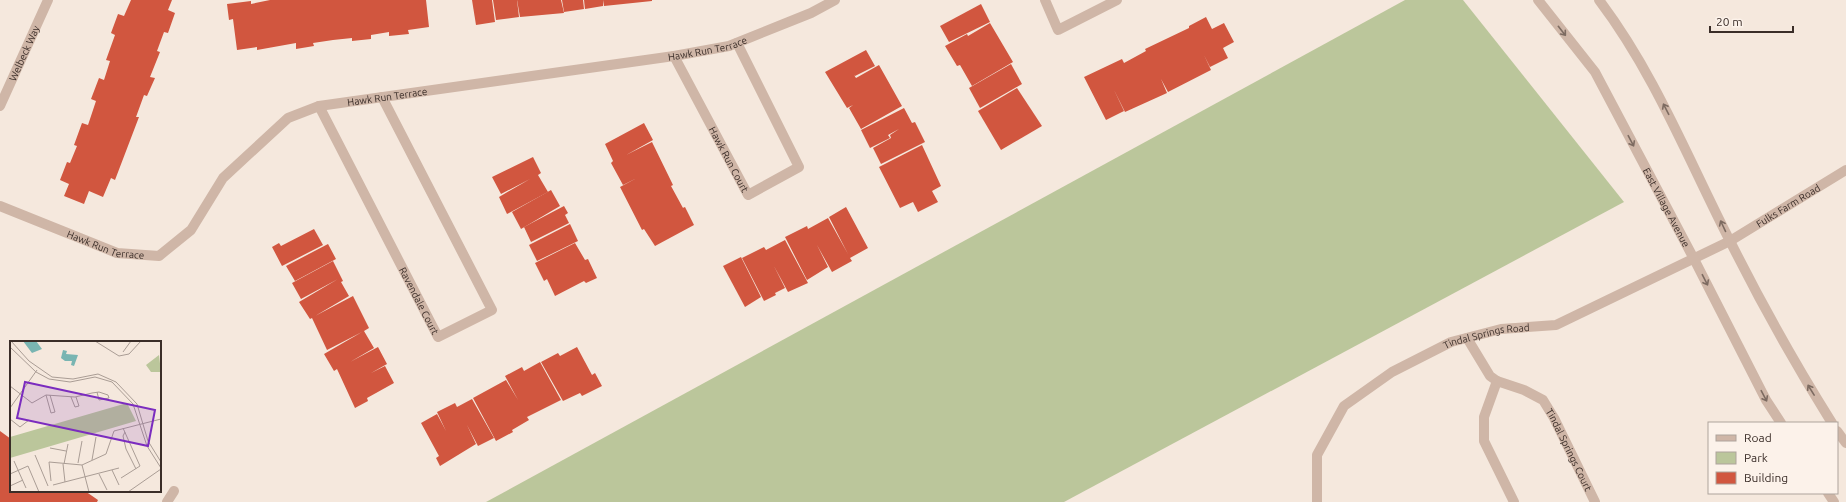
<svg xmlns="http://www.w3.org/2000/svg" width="1846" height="502" font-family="Ubuntu,sans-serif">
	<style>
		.green { fill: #bbc69b }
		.building { fill: #d1563f }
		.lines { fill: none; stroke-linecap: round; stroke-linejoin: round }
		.minor { stroke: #cfb6a7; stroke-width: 10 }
		.tertiary { stroke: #cfb6a7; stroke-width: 10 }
		.oneway { stroke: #7d6b61 }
		.labels { text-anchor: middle; stroke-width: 4; stroke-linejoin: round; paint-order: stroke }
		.street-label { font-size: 10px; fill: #3a2d28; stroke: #fcf2ea }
		.inset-road { fill: none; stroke: #aa9d95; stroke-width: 1 }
		.view { fill: #7b2cbf; fill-opacity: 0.15; stroke: #7b2cbf; stroke-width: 2 }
		.inset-edge { fill: none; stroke: #3a2d28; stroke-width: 2 }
	</style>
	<rect width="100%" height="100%" fill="#f5e8dd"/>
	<path class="green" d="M1405 0H1463L1624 202 1064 502H486Z"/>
	<g class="building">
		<path d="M131 0H172L168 10 175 13 168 33 164 32 157 51 160 52 150 77 155 78 147 96 144 95 136 117H139L115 180 111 178 103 197 89 191 84 204 64 196 69 184 60 180 67 162 70 163 77 146 74 145 82 123 88 125 96 101 91 99 99 78 104 80 110 61 106 60 115 35 111 33 118 14 124 16Z"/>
		<path d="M270 0H426L429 27 408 30 409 34 389 36V32L371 35V39L352 41V38L333 40 313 43 314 46 296 49V43L257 50V47L237 50 233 19 229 20 227 4 251 1V4Z"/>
		<path d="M472 0H492L495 22 476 25Z"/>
		<path d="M493 0H517L519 17 496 20Z"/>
		<path d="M517 0H561L564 13 520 17Z"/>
		<path d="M562 0H583L584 9 564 12Z"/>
		<path d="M584 0H603V6L585 9Z"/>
		<path d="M603 0H652V1L604 6Z"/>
		<path d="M981 4 990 22 949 42 940 26Z"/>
		<path d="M1206 17 1212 29 1224 23 1234 42 1223 48 1228 58 1210 67 1204 55 1211 70 1168 92 1161 79 1167 93 1125 112 1114 90 1124 111 1106 120 1084 77 1122 59 1124 63 1146 51 1145 49 1189 28V26Z"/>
		<path d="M990 23 1013 62 972 86 960 65 957 66 945 46 967 34 968 36Z"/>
		<path d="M866 50 875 66 855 76 854 75 856 78 879 65 902 106 861 129 849 108 853 105 847 108 825 72Z"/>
		<path d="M1011 64 1022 84 980 108 969 88Z"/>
		<path d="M1017 88 1042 126 1001 150 978 111Z"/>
		<path d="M904 108 912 123 915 122 925 142 881 164 873 148 891 138 890 135 899 129 888 135 890 138 870 148 861 130Z"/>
		<path d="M644 123 653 140 626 155 652 142 673 185 671 186 683 208 678 210 685 207 694 225 655 246 644 229 642 230 620 187 637 178 623 185 611 163 613 161 605 144Z"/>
		<path d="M922 145 941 186 932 191 938 202 918 212 913 202 900 208 879 167Z"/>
		<path d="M533 157 541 173 538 175 548 192 507 214 499 197 530 179 501 194 492 177Z"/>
		<path d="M551 190 560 206 521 229 512 212Z"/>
		<path d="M564 206 568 213 565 215 569 223 531 242 524 227Z"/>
		<path d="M846 207 868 248 850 258 852 261 832 272 817 245 828 267 807 280 785 237 807 226 808 229 828 218 848 254 829 217Z"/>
		<path d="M570 224 578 241 537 261 529 245Z"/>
		<path d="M314 229 323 245 282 266 272 247 279 243 281 246Z"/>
		<path d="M785 240 808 283 788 292 774 266 785 288 775 293 776 295 764 301 742 258 764 247 766 250Z"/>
		<path d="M575 243 585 260 588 259 597 278 586 283 584 281 555 296 547 279 544 281 535 263Z"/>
		<path d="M328 244 336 259 295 281 286 266Z"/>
		<path d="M741 257 761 297 745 307 723 266Z"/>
		<path d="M333 261 343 281 341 282 349 296 315 316 353 296 369 328 364 331 374 348 350 362 378 347 387 364 371 373 385 366 394 383 367 398 368 401 355 408 337 369 334 371 324 354 362 332 327 350 312 318 310 319 299 302 338 279 301 299 292 283Z"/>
		<path d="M577 347 592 375 595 373 602 386 582 396 580 393 563 401 541 362 558 353 560 356Z"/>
		<path d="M540 362 561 400 527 417 529 420 512 430 513 432 496 441 473 398 506 380 518 400 505 376 522 367 524 371Z"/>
		<path d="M472 399 494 438 478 446 467 425 476 444 440 466 436 458 439 456 421 423 437 414 446 431 437 412 455 403 457 407Z"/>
		<path d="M0 431 11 439V491H85L98 500 97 502H0Z"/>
	</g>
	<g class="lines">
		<g class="minor">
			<path d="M1045 0 1058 30 1117 0"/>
			<path id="s1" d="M674 56 748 195 799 167 737 43"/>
			<path id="s2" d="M0 106 48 0"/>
			<path id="s3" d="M319 106 438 337 492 310 382 97"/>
			<path id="s4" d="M0 206 117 253 159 256 191 230 223 178 288 118 319 106 674 56 729 46 811 13 835 0"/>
			<path id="s5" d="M1467 338 1490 376 1497 381 1524 390 1543 400 1554 418 1595 502"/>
			<path d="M1497 381 1484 417V441L1514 502"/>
			<path d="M167 502 174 491"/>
			<path id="s6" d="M1317 502V455L1344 406 1392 372 1451 342 1501 329 1556 325 1730 241 1846 170"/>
		</g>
		<g class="tertiary">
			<path id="s7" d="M1538 0 1595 72 1694 259 1766 400 1781 423"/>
			<path d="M1599 0C1655 74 1688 159 1730 241 1761 303 1795 364 1832 423"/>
			<path d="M1837 431 1846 443"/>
			<path d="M1828 493 1834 502"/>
		</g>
	</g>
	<defs><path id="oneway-shaft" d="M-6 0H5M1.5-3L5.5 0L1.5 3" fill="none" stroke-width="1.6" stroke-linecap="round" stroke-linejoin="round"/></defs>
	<g class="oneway">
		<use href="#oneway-shaft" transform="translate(1562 31) rotate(52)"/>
		<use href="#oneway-shaft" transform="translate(1666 109) rotate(-117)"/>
		<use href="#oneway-shaft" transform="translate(1631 141) rotate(62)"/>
		<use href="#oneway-shaft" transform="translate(1723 226) rotate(-115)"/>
		<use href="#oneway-shaft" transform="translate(1705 280) rotate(63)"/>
		<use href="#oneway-shaft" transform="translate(1811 390) rotate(-122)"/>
		<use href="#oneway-shaft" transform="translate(1764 396) rotate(62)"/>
	</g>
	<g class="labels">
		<g class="street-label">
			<text dy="4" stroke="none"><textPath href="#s4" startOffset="785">Hawk Run Terrace</textPath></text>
			<text dy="4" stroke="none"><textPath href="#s2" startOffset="58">Welbeck Way</textPath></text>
			<text dy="4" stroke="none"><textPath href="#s4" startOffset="461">Hawk Run Terrace</textPath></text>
			<text dy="4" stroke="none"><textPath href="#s1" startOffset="117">Hawk Run Court</textPath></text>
			<text dy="4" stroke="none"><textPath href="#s6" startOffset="596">Fulks Farm Road</textPath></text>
			<text dy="4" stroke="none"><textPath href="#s7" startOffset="245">East Village Avenue</textPath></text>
			<text dy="4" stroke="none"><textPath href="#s4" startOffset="113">Hawk Run Terrace</textPath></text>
			<text dy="4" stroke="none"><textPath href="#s3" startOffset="219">Ravendale Court</textPath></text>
			<text dy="4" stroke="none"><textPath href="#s6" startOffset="264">Tindal Springs Road</textPath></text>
			<text dy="4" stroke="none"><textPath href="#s5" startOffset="159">Tindal Springs Court</textPath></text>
		</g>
	</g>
	<g transform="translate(10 341)">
		<rect width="151" height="151" fill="#f5e8dd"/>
		<path d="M149 14 151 31H141L136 24ZM117 62 126 80 0 117V96Z" fill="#bbc69b"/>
		<path d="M13 0H26L32 8 22 12ZM53 9 57 10 56 13 68 14 64 25 61 24 62 20H55L51 17Z" fill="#79b5b2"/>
		<path class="inset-road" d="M1 0 19 20 42 36 63 38 88 33 106 41 127 63 138 100 151 121M85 0 109 15 119 13 131 0M0 6 26 31 39 38 60 41 85 36 102 41 123 63 137 105 151 127M113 11 121 0M0 45 22 62 36 54 65 56 82 52 89 51 98 54 99 57 89 59 87 51M36 54 41 72 45 71 40 54M61 56 65 66 69 65 66 56M0 67 27 29M0 78 10 86 19 79M115 91 113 95 116 108 126 128M40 107 56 110M25 114 38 145M82 119 86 96M4 120 16 147M68 122 72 100M53 123 55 141M54 123 58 103M102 129 109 144M0 133 18 125 29 151M89 133 97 149M111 137 130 125 113 87M41 140 39 121 72 124M43 144 109 127M0 145 13 139M79 151 72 124 96 113 104 90 151 78M118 151 151 128"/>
		<path class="view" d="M15 41 145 69 138 105 7 77Z"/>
		<rect width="151" height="151" class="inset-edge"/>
	</g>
	<rect x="1708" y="422" width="130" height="72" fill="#fcf2ea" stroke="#aea39c"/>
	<rect x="1716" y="435" width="20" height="6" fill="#cfb6a7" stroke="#aea39c"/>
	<text x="1744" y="442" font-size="12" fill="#3a2d28">Road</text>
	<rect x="1716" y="452" width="20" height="12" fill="#bbc69b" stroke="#aea39c"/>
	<text x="1744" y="462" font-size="12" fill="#3a2d28">Park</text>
	<rect x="1716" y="472" width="20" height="12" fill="#d1563f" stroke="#aea39c"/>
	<text x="1744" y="482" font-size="12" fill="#3a2d28">Building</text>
	<path d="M1710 26v6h83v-6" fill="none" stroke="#3a2d28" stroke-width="2"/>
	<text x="1716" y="26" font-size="12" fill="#3a2d28" stroke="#fcf2ea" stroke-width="3" paint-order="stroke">20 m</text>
</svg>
